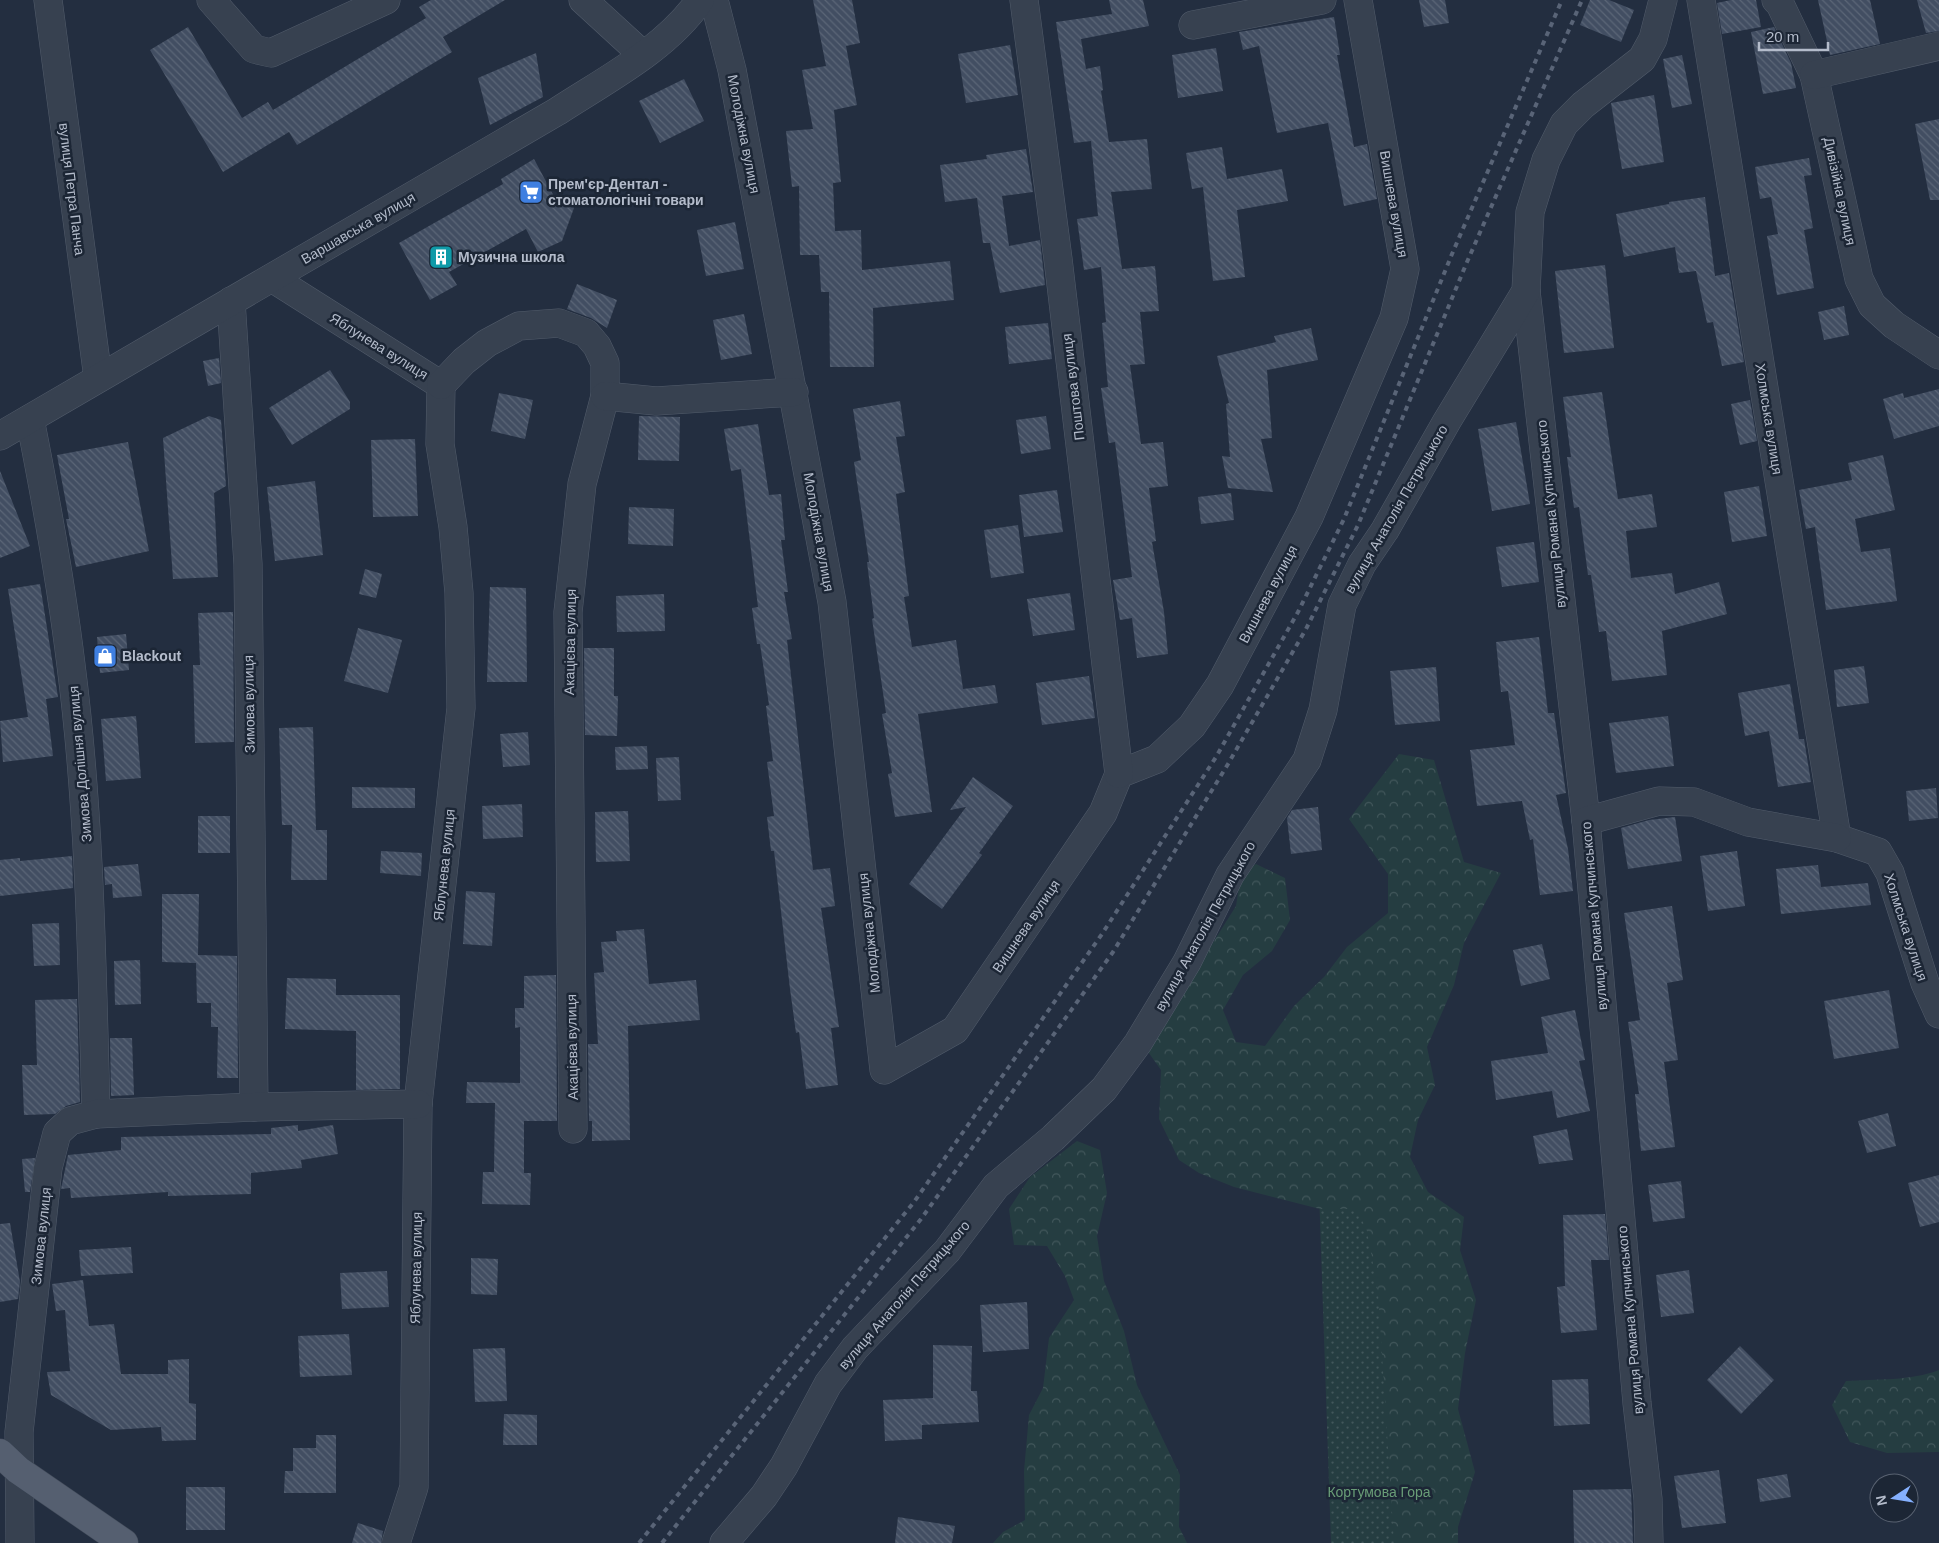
<svg xmlns="http://www.w3.org/2000/svg" width="1939" height="1543" font-family="Helvetica,sans-serif">
	<style>
		.green { fill: url(#green-dots) }
		.forest { fill: url(#forest-crowns) }
		.building { fill: url(#building-back-hatch) }
		.lines { fill: none; stroke-linecap: round; stroke-linejoin: round }
		.minor-casing { stroke: #525c6b; stroke-width: 29 }
		.major-casing { stroke: #414a59; stroke-width: 29 }
		.minor { stroke: #374150; stroke-width: 28 }
		.major { stroke: #555f70; stroke-width: 28 }
		.rail { stroke: #596477; stroke-width: 4; stroke-dasharray: 5 5; stroke-linecap: butt }
		.labels { text-anchor: middle; stroke-width: 5; stroke-linejoin: round; paint-order: stroke }
		.street-label { font-size: 14px; fill: #b4bccb; stroke: #1c2635 }
		.poi-label { font-size: 14px; font-weight: bold; fill: #b4bccb; stroke: #1c2635; text-anchor: start }
		.park-label { font-size: 14px; fill: #699d77; stroke: #1c2635 }
	</style>
	<defs>
		<pattern id="green-dots" width="8" height="8" patternUnits="userSpaceOnUse" patternTransform="scale(1.25)"><rect width="8" height="8" fill="#253d41"/><path d="M2 2h.1M6 6h.1" fill="none" stroke="#42575b" stroke-width="1.8" stroke-linecap="round"/></pattern>
		<pattern id="forest-crowns" width="20" height="18" patternUnits="userSpaceOnUse" patternTransform="scale(1.25)"><rect width="20" height="18" fill="#253d41"/><path d="M2 6a3 3 0 1 1 6 0M12 15a3 3 0 1 1 6 0" fill="none" stroke="#42575b"/></pattern>
		<pattern id="building-back-hatch" width="6" height="6" patternUnits="userSpaceOnUse" patternTransform="scale(1.25)"><rect width="6" height="6" fill="#424e62"/><path d="M-1 5l2 2M0 0l6 6M5-1l2 2" fill="none" stroke="#5b6677"/></pattern>
	</defs>
	<rect width="100%" height="100%" fill="#232e40"/>
	<path class="green" d="M1354 1090 1439 1543H1331L1316 1103Z"/>
	<g class="forest">
		<path d="M1399 754 1434 760 1464 862 1501 873 1464 943 1454 985 1427 1047 1435 1085 1418 1120 1410 1157 1428 1192 1464 1217 1460 1250 1476 1300 1465 1353 1458 1409 1475 1472 1458 1527V1543H1394L1378 1291 1367 1231 1357 1209H1320L1234 1187 1199 1173 1179 1160 1159 1119 1161 1070 1146 1049 1236 906 1241 874 1256 864 1285 878 1290 920 1272 951 1243 975 1223 1010 1236 1042 1265 1046 1294 1006 1324 977 1347 947 1388 913V874L1349 819Z"/>
		<path d="M1077 1141 1100 1150 1107 1193 1097 1236 1104 1281 1124 1331 1137 1385 1180 1475 1179 1527 1187 1543H993L1003 1532 1025 1520 1024 1471 1029 1415 1043 1388 1049 1338 1074 1300 1065 1276 1047 1246 1014 1245 1009 1209 1030 1177Z"/>
		<path d="M1939 1370V1452L1887 1453 1850 1442 1832 1405 1846 1381C1876 1379 1911 1381 1939 1370Z"/>
	</g>
	<g class="building">
		<path d="M431 0H505L443 37 452 52 297 145 289 132 223 172 150 50 188 27 242 118 268 102 273 110 426 18 419 7Z"/>
		<path d="M813 0H852L860 43 846 46 857 105 834 110 841 182 833 183 835 231 861 230 862 270 950 261 954 300 873 308 874 367H830L829 292H821L819 255H800L799 186 792 187 786 131 813 129 802 70 826 66Z"/>
		<path d="M1109 0H1143L1149 26 1081 39 1086 69 1100 66 1103 90 1101 91 1109 142 1147 139 1152 189 1111 192 1122 269 1155 266 1159 311 1140 312 1145 364 1130 365 1141 444 1163 442 1168 486 1149 488 1156 541 1152 542 1164 612 1168 654 1137 658 1132 618 1120 620 1113 580 1132 577 1115 442 1109 443 1101 388 1108 387 1102 323 1106 322 1101 267 1084 270 1077 219 1098 216 1091 141 1074 143 1056 22 1112 14Z"/>
		<path d="M1419 0H1445L1449 23 1424 27Z"/>
		<path d="M1590 0H1609L1634 10 1621 42 1580 25Z"/>
		<path d="M1731 0H1756L1761 27 1722 34 1717 3Z"/>
		<path d="M1818 0H1870L1880 44 1830 55Z"/>
		<path d="M1917 0H1939V31L1926 33Z"/>
		<path d="M1334 17 1340 55H1337L1354 147 1367 144 1377 199 1344 206 1328 123 1277 133 1259 46 1243 50 1239 32Z"/>
		<path d="M1774 27 1791 63 1796 88 1763 94 1751 32Z"/>
		<path d="M1010 45 1018 95 966 103 958 54Z"/>
		<path d="M1216 48 1223 91 1178 98 1172 55Z"/>
		<path d="M536 53 543 97 490 125 478 78Z"/>
		<path d="M1682 55 1692 104 1672 108 1663 59Z"/>
		<path d="M684 79 704 121 660 143 639 101Z"/>
		<path d="M1654 95 1664 162 1622 169 1611 103Z"/>
		<path d="M1939 119V200H1930L1915 124Z"/>
		<path d="M1222 147 1227 179 1282 169 1288 201 1237 210 1245 277 1213 281 1203 187 1192 189 1186 153Z"/>
		<path d="M1026 149 1033 192 1002 196 1009 246 1040 240 1045 285 1000 293 990 243H983L977 198 945 202 940 165 987 159 986 155Z"/>
		<path d="M1809 158 1812 175 1804 176 1813 228 1804 230 1814 288 1777 295 1767 236 1778 234 1771 197 1760 199 1755 167Z"/>
		<path d="M534 159 557 202 567 196 574 208 562 241 538 252 526 229 449 272 457 285 430 300 399 243 503 184 501 179Z"/>
		<path d="M1705 197 1715 276 1729 273 1744 362 1722 366 1713 322 1707 323 1696 271 1679 273 1675 247 1624 257 1616 214 1669 204V202Z"/>
		<path d="M735 222 744 269 706 276 697 230Z"/>
		<path d="M1605 265 1614 348 1564 353 1555 271Z"/>
		<path d="M577 284 617 300 607 328 591 318 567 309Z"/>
		<path d="M1844 306 1849 335 1824 340 1818 312Z"/>
		<path d="M744 314 752 354 721 360 713 320Z"/>
		<path d="M1048 323 1052 359 1009 364 1005 327Z"/>
		<path d="M1311 328 1318 360 1267 370 1272 438 1261 439 1273 492 1228 488 1222 456 1230 457 1226 404 1229 403 1217 356 1276 342 1274 336Z"/>
		<path d="M219 358 221 383 208 386 203 361Z"/>
		<path d="M330 370 350 402V409L292 445 269 408Z"/>
		<path d="M1939 389V426L1894 439 1883 399 1903 393 1904 398Z"/>
		<path d="M1602 392 1618 499 1652 494 1657 527 1626 531 1631 578 1672 573 1675 594 1719 582 1727 614 1662 631 1667 675 1612 681 1606 631 1599 632 1591 575H1588L1579 507 1574 508 1567 457H1571L1563 397Z"/>
		<path d="M499 393 533 400 525 439 491 431Z"/>
		<path d="M1750 400 1757 441 1740 445 1731 404Z"/>
		<path d="M900 401 905 436 896 437 905 492 896 494 909 596 904 597 912 647 956 640 963 689 995 685 998 703 918 714 932 812 895 817 888 774 892 773 882 714 886 713 872 619 874 618 867 562H869L854 462 861 460 853 409Z"/>
		<path d="M209 416 221 420 226 486 214 493 218 577 173 579 163 438Z"/>
		<path d="M639 416 680 417 679 461 638 460Z"/>
		<path d="M1046 416 1051 449 1021 454 1016 420Z"/>
		<path d="M1516 422 1530 504 1492 511 1478 429Z"/>
		<path d="M758 424 769 495 781 494 785 540H781L788 592H784L792 639 787 640 813 870 830 868 835 906 821 908 839 1027 831 1028 838 1085 806 1089 799 1032 796 1033 790 989 774 851H771L767 817 774 816 767 762 773 761 766 706 769 705 760 644H757L752 608 758 607 741 469 731 471 724 429Z"/>
		<path d="M415 439 418 516 373 517 371 440Z"/>
		<path d="M128 442 149 551 76 567 66 519H69L57 455Z"/>
		<path d="M1883 455 1895 510 1855 519 1861 552 1890 548 1897 601 1826 610 1815 527 1806 529 1799 490 1852 480 1848 463Z"/>
		<path d="M0 471 30 546 0 558Z"/>
		<path d="M315 481 323 555 275 561 267 487Z"/>
		<path d="M1759 486 1767 536 1732 542 1724 492Z"/>
		<path d="M1057 490 1063 532 1024 537 1019 495Z"/>
		<path d="M1231 493 1234 520 1201 524 1198 497Z"/>
		<path d="M629 507 674 509 673 546 628 544Z"/>
		<path d="M1018 525 1024 573 991 578 984 530Z"/>
		<path d="M1534 542 1539 582 1502 587 1496 547Z"/>
		<path d="M365 569 382 574 376 598 359 594Z"/>
		<path d="M40 584 58 697 46 699 53 756 3 762 0 721 28 717 8 589Z"/>
		<path d="M490 587 526 588 527 682H487Z"/>
		<path d="M1070 593 1075 630 1033 636 1027 599Z"/>
		<path d="M664 594 665 631 617 632 616 596Z"/>
		<path d="M233 612 234 742 195 743 193 665H200L198 613Z"/>
		<path d="M358 628 402 640 388 693 344 681Z"/>
		<path d="M126 634 129 670 100 673 97 637Z"/>
		<path d="M1539 637 1548 713H1554L1566 793 1556 795 1568 849 1573 891 1540 895 1533 839 1530 840 1522 801 1477 806 1470 750 1515 745 1508 691 1501 692 1496 642Z"/>
		<path d="M584 648H614V696H618L617 736 585 735Z"/>
		<path d="M1864 666 1869 703 1837 707 1834 670Z"/>
		<path d="M1436 667 1440 721 1395 725 1390 671Z"/>
		<path d="M1089 676 1095 718 1042 725 1036 683Z"/>
		<path d="M1790 684 1799 739H1804L1811 782 1778 787 1769 731 1745 736 1738 693Z"/>
		<path d="M136 716 141 778 106 781 101 719Z"/>
		<path d="M1668 716 1674 766 1616 773 1609 723Z"/>
		<path d="M313 727 316 830H327V880H291L292 825H282L279 728Z"/>
		<path d="M528 732 530 765 503 767 500 734Z"/>
		<path d="M647 746 648 769 616 770 615 747Z"/>
		<path d="M679 757 681 800 658 801 656 758Z"/>
		<path d="M973 777 1013 806 979 853 982 855 942 909 909 884 966 807 950 810Z"/>
		<path d="M352 787 415 788V808H352Z"/>
		<path d="M1936 788 1938 818 1909 821 1906 791Z"/>
		<path d="M522 804 523 837 483 839 482 806Z"/>
		<path d="M1318 807 1322 850 1291 854 1287 818 1292 810Z"/>
		<path d="M628 811 630 861 596 862 595 812Z"/>
		<rect x="198" y="816" width="32" height="37"/>
		<path d="M1675 817 1682 861 1628 869 1621 828 1649 820Z"/>
		<path d="M381 851 422 853 421 876 380 873Z"/>
		<path d="M1737 851 1745 906 1708 911 1700 856Z"/>
		<path d="M72 856 73 888 0 896V860L20 858V861Z"/>
		<path d="M138 864 142 896 113 898 112 884 105 885 104 867Z"/>
		<path d="M1818 865 1821 887 1868 883 1871 905 1781 914 1776 869Z"/>
		<path d="M466 891 495 893 492 946 463 944Z"/>
		<path d="M162 894H199L198 955 237 956 238 1078H217L218 1027H211V1003H197L196 963 162 962Z"/>
		<path d="M1672 906 1683 980 1667 983 1678 1060 1664 1062 1675 1147 1641 1151 1635 1094H1639L1628 1022 1640 1020 1624 913Z"/>
		<path d="M59 923 60 965 34 966 32 924Z"/>
		<path d="M644 929 649 984 696 980 700 1020 628 1026 630 1140 592 1141V1121H589L588 1044H598L594 973 604 972 601 942 617 941 616 931Z"/>
		<path d="M1542 944 1550 979 1521 986 1513 950Z"/>
		<path d="M140 960 141 1004 115 1005 114 961Z"/>
		<path d="M556 975 557 1121H524V1173H531L530 1205 482 1204 483 1172H494L495 1103H466L467 1082 520 1083V1027L515 1028V1008H524V976Z"/>
		<path d="M287 978 336 979V995H400V1089L356 1090V1031L285 1029Z"/>
		<path d="M1889 990 1899 1048 1834 1059 1824 1001Z"/>
		<path d="M77 999 80 1102 66 1106 55 1114 24 1115 22 1065H37L35 1000Z"/>
		<path d="M1575 1010 1585 1060 1579 1061 1590 1111 1557 1118 1552 1091 1496 1100 1491 1061 1548 1053 1541 1017Z"/>
		<path d="M110 1038H132L134 1095 111 1096Z"/>
		<path d="M1888 1113 1896 1146 1867 1153 1858 1121Z"/>
		<path d="M298 1125V1131L333 1125 338 1154 301 1160 302 1168 251 1173V1194L168 1196V1192L71 1198 70 1188 61 1189 68 1155 121 1150V1137L271 1134V1128Z"/>
		<path d="M1567 1129 1573 1160 1539 1164 1533 1136Z"/>
		<path d="M35 1158 30 1192H25L22 1159Z"/>
		<path d="M1939 1175V1222L1920 1227 1908 1183Z"/>
		<path d="M1681 1181 1685 1218 1653 1222 1648 1185Z"/>
		<path d="M1605 1214 1609 1260H1591L1597 1330 1561 1333 1557 1287 1565 1286 1563 1215Z"/>
		<path d="M10 1223 20 1282 18 1299 0 1302V1224Z"/>
		<path d="M131 1247 133 1273 81 1276 79 1250Z"/>
		<path d="M471 1258 498 1259 497 1295 471 1294Z"/>
		<path d="M1689 1270 1694 1313 1661 1317 1656 1275Z"/>
		<path d="M387 1271 389 1307 342 1309 340 1273Z"/>
		<path d="M83 1280 89 1326 114 1324 121 1374H168V1360L189 1359V1403L196 1404V1440L162 1441 161 1427 111 1430 51 1395 47 1372 70 1371 65 1310 56 1311 52 1284Z"/>
		<path d="M1027 1302 1029 1349 983 1352 980 1305Z"/>
		<path d="M349 1334 352 1375 300 1377 298 1336Z"/>
		<path d="M933 1345 972 1346 971 1391H977L979 1422 922 1425V1439L885 1441 883 1400 933 1398Z"/>
		<path d="M1740 1346 1774 1380 1741 1414 1707 1380Z"/>
		<path d="M505 1348 507 1401 475 1402 473 1349Z"/>
		<path d="M1588 1379 1590 1424 1554 1426 1552 1380Z"/>
		<path d="M504 1414 537 1415V1445H503Z"/>
		<path d="M316 1435H336V1493H284L285 1471H293V1448H316Z"/>
		<path d="M1719 1470 1726 1523 1682 1528 1674 1476Z"/>
		<path d="M1787 1474 1791 1497 1760 1502 1757 1479Z"/>
		<rect x="186" y="1487" width="39" height="43"/>
		<path d="M1631 1489 1633 1543H1574L1573 1490Z"/>
		<path d="M898 1517 955 1526 952 1543H895Z"/>
		<path d="M358 1523 383 1531 381 1543H352Z"/>
	</g>
	<g class="lines">
		<g class="minor-casing">
			<g id="minor">
				<path d="M48 0 98 378"/>
				<path d="M211 0 254 49 271 53 386 0"/>
				<path d="M583 0 643 55"/>
				<path d="M714 0 732 70 832 602 884 1070 955 1030 1103 813 1119 774 1157 759 1192 726 1220 685 1309 517 1394 318 1405 269 1358 0"/>
				<path d="M1024 0 1058 259 1119 774"/>
				<path d="M1701 0 1837 838 1878 852 1890 873 1925 983 1939 1014"/>
				<path d="M1776 0 1780 4 1814 75 1859 279 1872 305 1894 325 1939 355"/>
				<path d="M1193 25 1322 0"/>
				<path d="M1814 75 1939 46"/>
				<path d="M272 278 441 385 440 444 453 527 459 593 461 708 418 1104 414 1487 396 1543"/>
				<path d="M1526 291 1586 821 1637 1403 1648 1499 1649 1543"/>
				<path d="M231 301 248 564 254 1107"/>
				<path d="M441 385 464 361 487 343 519 326 559 323 586 333 597 346 605 363V396L582 484 568 612 573 1129"/>
				<path d="M605 396 656 401 794 392"/>
				<path d="M30 419C46 500 61 582 71 665 90 813 92 964 96 1114"/>
				<path d="M0 436 558 111C607 79 666 49 700 0"/>
				<path d="M1586 821 1659 801 1694 802 1748 822 1837 838"/>
				<path d="M20 1543 19 1432 48 1168 57 1133 70 1121 96 1114 254 1107 418 1104"/>
				<path d="M724 1543 764 1496 784 1466 828 1384 855 1348 947 1251 996 1186 1053 1138 1104 1089 1138 1043 1187 962 1230 875 1307 760 1323 710 1342 605 1362 564 1385 530 1447 421 1526 291 1530 212 1546 160 1564 124 1583 105 1642 59 1653 39 1663 0"/>
			</g>
		</g>
		<g class="major-casing">
			<path id="major" d="M0 1453 18 1470 124 1543"/>
		</g>
		<use href="#minor" class="minor"/>
		<use href="#major" class="major"/>
		<g class="rail">
			<path d="M639 1543 914 1202 1102 934 1216 757 1298 612 1344 519 1452 254 1562 0"/>
			<path d="M662 1543 921 1219 1113 952 1228 764 1306 629 1358 525 1467 262 1582 0"/>
		</g>
	</g>
	<defs>
		<g id="supermarket-square" transform="scale(1.25)"><rect x="-9" y="-9" width="18" height="18" rx="4" fill="#3f7fe0" stroke="#1c2635"/><path d="M-6-5.5h2.5l.6 2H6L4.5 2H-2.5L-4.4-4H-6ZM-1.5 3.2a1.3 1.3 0 1 0 .1 0ZM3 3.2a1.3 1.3 0 1 0 .1 0Z" fill="#fff"/></g>
		<g id="building-square" transform="scale(1.25)"><rect x="-9" y="-9" width="18" height="18" rx="4" fill="#0f9aa8" stroke="#1c2635"/><path d="M-4-6H4V6H1V3H-1V6H-4ZM-2.5-4.3h1.7v1.8h-1.7ZM.8-4.3h1.7v1.8H.8ZM-2.5-1h1.7V.8h-1.7ZM.8-1h1.7V.8H.8Z" fill="#fff"/></g>
		<g id="shop-square" transform="scale(1.25)"><rect x="-9" y="-9" width="18" height="18" rx="4" fill="#3f7fe0" stroke="#1c2635"/><path d="M-5-2.5h2.3a2.7 3.5 0 0 1 5.4 0H5L5.5 6h-11ZM-1.5-2.5h3a1.5 2.3 0 0 0-3 0Z" fill="#fff"/></g>
	</defs>
	<g fill-rule="evenodd">
		<use href="#supermarket-square" x="531" y="192"/>
		<use href="#building-square" x="441" y="257"/>
		<use href="#shop-square" x="105" y="656"/>
	</g>
	<g class="labels">
		<g class="street-label">
			<text transform="translate(744 134) rotate(79)" y="5">Молодіжна вулиця</text>
			<text transform="translate(72 189) rotate(83)" y="5">вулиця Петра Панча</text>
			<text transform="translate(1840 191) rotate(78)" y="5">Дивізійна вулиця</text>
			<text transform="translate(1394 204) rotate(80)" y="5">Вишнева вулиця</text>
			<text transform="translate(358 228) rotate(-30)" y="5">Варшавська вулиця</text>
			<text transform="translate(379 346) rotate(32)" y="5">Яблунева вулиця</text>
			<text transform="translate(1073 387) rotate(-97)" y="5">Поштова вулиця</text>
			<text transform="translate(1769 419) rotate(81)" y="5">Холмська вулиця</text>
			<text transform="translate(1396 509) rotate(-60)" y="5">вулиця Анатолія Петрицького</text>
			<text transform="translate(1551 514) rotate(-96)" y="5">вулиця Романа Купчинського</text>
			<text transform="translate(819 532) rotate(80)" y="5">Молодіжна вулиця</text>
			<text transform="translate(1268 594) rotate(-62)" y="5">Вишнева вулиця</text>
			<text transform="translate(570 642) rotate(-89)" y="5">Акацієва вулиця</text>
			<text transform="translate(249 704) rotate(-91)" y="5">Зимова вулиця</text>
			<text transform="translate(80 764) rotate(-95)" y="5">Зимова Долішня вулиця</text>
			<text transform="translate(444 865) rotate(-84)" y="5">Яблунева вулиця</text>
			<text transform="translate(1594 916) rotate(-95)" y="5">вулиця Романа Купчинського</text>
			<text transform="translate(1026 926) rotate(-56)" y="5">Вишнева вулиця</text>
			<text transform="translate(1205 926) rotate(-61)" y="5">вулиця Анатолія Петрицького</text>
			<text transform="translate(1906 927) rotate(72)" y="5">Холмська вулиця</text>
			<text transform="translate(869 933) rotate(-96)" y="5">Молодіжна вулиця</text>
			<text transform="translate(572 1047) rotate(-91)" y="5">Акацієва вулиця</text>
			<text transform="translate(41 1236) rotate(-84)" y="5">Зимова вулиця</text>
			<text transform="translate(416 1268) rotate(-89)" y="5">Яблунева вулиця</text>
			<text transform="translate(904 1295) rotate(-49)" y="5">вулиця Анатолія Петрицького</text>
			<text transform="translate(1630 1320) rotate(-95)" y="5">вулиця Романа Купчинського</text>
		</g>
		<g class="poi-label">
			<text x="548" y="189">Прем'єр-Дентал -<tspan x="548" dy="16">стоматологічні товари</tspan></text>
			<text x="458" y="262">Музична школа</text>
			<text x="122" y="661">Blackout</text>
		</g>
		<g class="park-label">
			<text x="1379" y="1497">Кортумова Гора</text>
		</g>
	</g>
	<g transform="translate(1894 1498) rotate(258)"><circle r="24" fill="#1c2635" stroke="#596271"/>
	<path d="M0-4L9 19L0 12L-9 19Z" fill="#85b0fe"/>
	<text y="-8" font-size="14" font-weight="bold" text-anchor="middle" fill="#b4bccb">N</text>
	</g>
	<path d="M1759 42v8h69v-8" fill="none" stroke="#b4bccb" stroke-width="2.5"/>
	<text x="1766" y="42" font-size="15" fill="#b4bccb" stroke="#1c2635" stroke-width="4" paint-order="stroke">20 m</text>
</svg>
